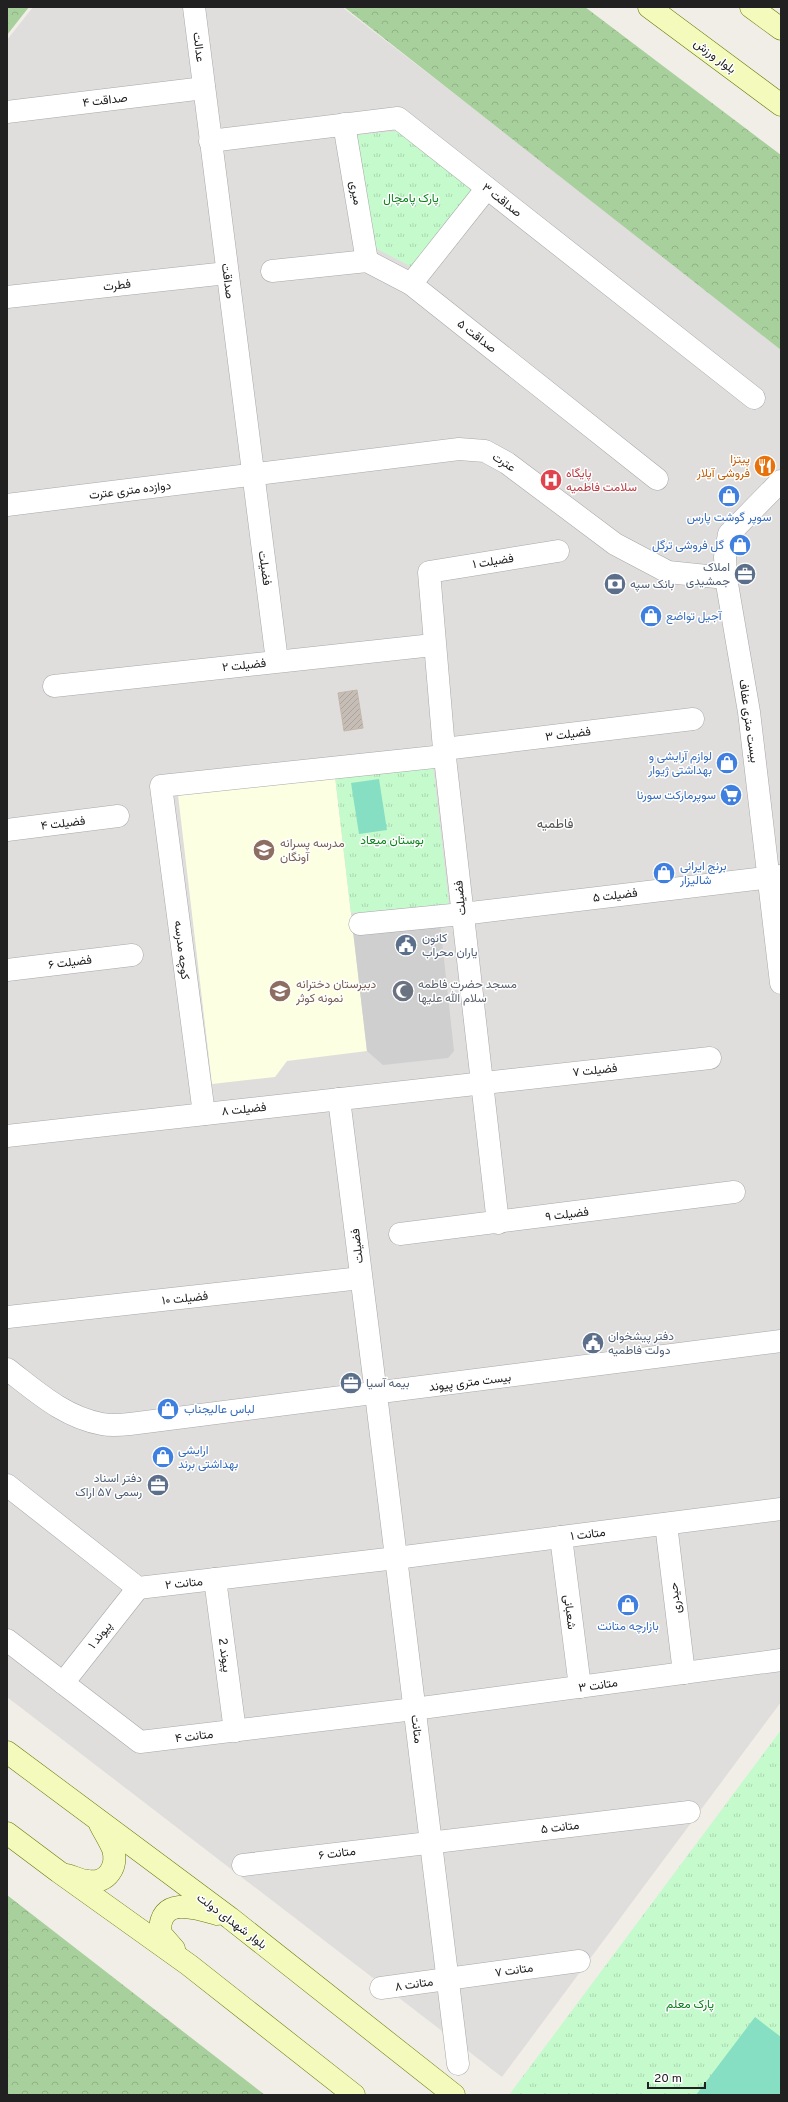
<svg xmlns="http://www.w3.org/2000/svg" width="788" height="2102" font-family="Overpass,Vazirmatn,sans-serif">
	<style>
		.residential { fill: #dfdedd }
		.education { fill: #fdffe2 }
		.religious { fill: #cfcfcf }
		.forest { fill: url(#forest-crowns) }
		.park { fill: url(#park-tufts) }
		.pitch { fill: #86dfc2 }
		.building { fill: url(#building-hatch); stroke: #c3b6a9 }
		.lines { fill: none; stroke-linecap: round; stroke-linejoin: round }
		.minor-casing { stroke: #a8a8a8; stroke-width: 23 }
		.tertiary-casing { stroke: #a8a8a8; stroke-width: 23 }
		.secondary-casing { stroke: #677a05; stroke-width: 23 }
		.minor { stroke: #fff; stroke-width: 22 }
		.tertiary { stroke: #fff; stroke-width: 22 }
		.secondary { stroke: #f3fabc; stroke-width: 22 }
		.labels { text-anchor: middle; stroke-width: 3; stroke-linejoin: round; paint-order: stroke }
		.street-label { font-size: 12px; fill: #212121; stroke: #fff }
		.park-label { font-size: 12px; fill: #0c811c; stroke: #fff }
		.food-label { font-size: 12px; fill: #c56008; stroke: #fff; text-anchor: end }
		.health-label { font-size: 12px; fill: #be3a42; stroke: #fff; text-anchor: start }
		.shop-label { font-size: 12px; fill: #366cbe; stroke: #fff; text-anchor: start }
		.service-label { font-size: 12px; fill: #4e5e75; stroke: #fff; text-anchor: start }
		.education-label { font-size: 12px; fill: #785e54; stroke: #fff; text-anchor: start }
		.worship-label { font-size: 12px; fill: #5b616d; stroke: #fff; text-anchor: start }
		.neighbourhood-label { font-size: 13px; fill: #545454; stroke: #fff }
	</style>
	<defs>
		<pattern id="forest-crowns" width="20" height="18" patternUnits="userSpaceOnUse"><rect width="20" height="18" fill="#a8d09c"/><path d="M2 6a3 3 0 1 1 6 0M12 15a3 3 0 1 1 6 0" fill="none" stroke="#90b286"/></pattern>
		<pattern id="park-tufts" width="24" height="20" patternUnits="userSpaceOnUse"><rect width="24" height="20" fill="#c5facd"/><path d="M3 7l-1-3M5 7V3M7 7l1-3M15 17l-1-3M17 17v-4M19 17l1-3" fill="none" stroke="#a9d6b0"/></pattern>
		<pattern id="building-hatch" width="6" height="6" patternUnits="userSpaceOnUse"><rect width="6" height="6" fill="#c6beb6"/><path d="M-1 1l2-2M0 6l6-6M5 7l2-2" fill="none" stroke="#aaa39c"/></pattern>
	</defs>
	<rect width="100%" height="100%" fill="#f1eee7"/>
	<path class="residential" d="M33 7H342L781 346V1702L502 2077 7 1697V40Z"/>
	<path class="education" d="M335 776 367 1051 287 1061 275 1077 212 1084 178 795Z"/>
	<path class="religious" d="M440 923 454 1051 448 1058 383 1065 367 1051 353 931Z"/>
	<g class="forest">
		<path d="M7 7H29L7 35Z"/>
		<path d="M344 7H585L781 155V350Z"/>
		<path d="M7 1895 265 2095H7Z"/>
	</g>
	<g class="park">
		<path d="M397 131 473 191 412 267 375 248 356 135Z"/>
		<path d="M433 765 449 904 351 913 335 776Z"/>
		<path d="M781 1730V2095H509Z"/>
	</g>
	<g class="pitch">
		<path d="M379 779 387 830 359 834 351 783Z"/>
		<path d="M755 2017 781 2037V2095H696Z"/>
	</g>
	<path class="building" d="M357 690 363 728 344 731 338 693Z"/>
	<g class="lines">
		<g class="minor-casing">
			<g id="minor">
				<path d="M194 7 277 661"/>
				<path d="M7 112 204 88"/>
				<path d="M344 124 367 261"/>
				<path d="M210 141 398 118 754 398"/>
				<path d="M272 271 367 261 411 284 657 479"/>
				<path d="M411 284 487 188"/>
				<path d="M7 297 227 273"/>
				<path d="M54 686 433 645"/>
				<path d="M444 749 693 719"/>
				<path d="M7 830 118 816"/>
				<path d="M360 924 462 914 781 876"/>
				<path d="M7 970 132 955"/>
				<path d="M339 1099 376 1394"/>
				<path d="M204 1114 161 786 444 756"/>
				<path d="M7 1136 710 1058"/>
				<path d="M498 1223 444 749 429 572 558 551"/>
				<path d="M400 1234 734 1192"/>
				<path d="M8 1317 361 1278"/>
				<path d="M7 1485 138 1588 396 1558 781 1509"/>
				<path d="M666 1524 684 1673"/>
				<path d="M561 1537 580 1687"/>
				<path d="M215 1579 235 1731"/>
				<path d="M7 1640 140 1742 414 1709 781 1660"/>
				<path d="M63 1683 138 1588"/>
				<path d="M243 1865 689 1812"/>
				<path d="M381 1988 579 1961"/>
			</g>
		</g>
		<g class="tertiary-casing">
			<g id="tertiary">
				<path d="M781 481 729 534 725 557 726 578 749 712 781 983"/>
				<path d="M7 505 459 449 485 451 507 463 615 544 668 572 726 578"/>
				<path d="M7 1369C37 1392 64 1417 102 1424 111 1426 121 1425 130 1424L781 1341"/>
				<path d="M376 1394 458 2064"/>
			</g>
		</g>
		<g class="secondary-casing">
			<g id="secondary">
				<path d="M649 7 781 105"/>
				<path d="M751 7 781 29"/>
				<path d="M7 1752 230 1918 454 2095"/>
				<path d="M7 1833 59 1872 189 1965 354 2095"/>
				<path d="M67 1875C74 1877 82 1881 88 1881 108 1884 118 1866 113 1849 110 1841 104 1832 100 1824"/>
				<path d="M174 1949 160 1933C159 1896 194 1907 217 1914"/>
			</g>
		</g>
		<use href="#minor" class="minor"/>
		<use href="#tertiary" class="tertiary"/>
		<use href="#secondary" class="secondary"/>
	</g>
	<defs>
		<g id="restaurant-disc" transform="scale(1.15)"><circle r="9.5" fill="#e8710a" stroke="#fff"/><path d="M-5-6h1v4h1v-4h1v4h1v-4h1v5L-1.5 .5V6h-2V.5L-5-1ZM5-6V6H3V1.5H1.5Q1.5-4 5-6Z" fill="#fff"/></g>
		<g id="hospital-disc" transform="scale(1.15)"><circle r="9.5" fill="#e0444e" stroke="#fff"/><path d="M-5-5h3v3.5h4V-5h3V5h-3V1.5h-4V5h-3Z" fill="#fff"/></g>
		<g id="shop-disc" transform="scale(1.15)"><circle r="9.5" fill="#3f7fe0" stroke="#fff"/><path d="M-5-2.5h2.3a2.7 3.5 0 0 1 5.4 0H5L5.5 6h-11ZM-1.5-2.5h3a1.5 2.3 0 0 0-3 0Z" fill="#fff"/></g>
		<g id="office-disc" transform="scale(1.15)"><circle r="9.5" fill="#5c6f8a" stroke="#fff"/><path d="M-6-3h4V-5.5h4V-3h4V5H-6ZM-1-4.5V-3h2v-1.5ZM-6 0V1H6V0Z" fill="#fff"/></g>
		<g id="bank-disc" transform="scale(1.15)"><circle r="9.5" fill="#5c6f8a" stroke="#fff"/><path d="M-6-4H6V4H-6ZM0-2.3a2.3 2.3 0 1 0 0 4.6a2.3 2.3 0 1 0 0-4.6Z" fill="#fff"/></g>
		<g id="supermarket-disc" transform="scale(1.15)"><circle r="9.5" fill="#3f7fe0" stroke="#fff"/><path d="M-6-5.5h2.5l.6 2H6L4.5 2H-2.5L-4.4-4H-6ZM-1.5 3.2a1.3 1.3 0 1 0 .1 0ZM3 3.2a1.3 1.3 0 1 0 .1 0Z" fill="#fff"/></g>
		<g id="school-disc" transform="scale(1.15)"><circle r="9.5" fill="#8d6e63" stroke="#fff"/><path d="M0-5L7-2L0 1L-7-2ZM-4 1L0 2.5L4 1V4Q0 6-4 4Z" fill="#fff"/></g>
		<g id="civic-disc" transform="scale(1.15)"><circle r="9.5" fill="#5c6f8a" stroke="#fff"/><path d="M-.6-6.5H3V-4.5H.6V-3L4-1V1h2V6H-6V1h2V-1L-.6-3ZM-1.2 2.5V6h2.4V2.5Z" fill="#fff"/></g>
		<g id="mosque-disc" transform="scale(1.15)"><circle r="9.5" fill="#6b7280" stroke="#fff"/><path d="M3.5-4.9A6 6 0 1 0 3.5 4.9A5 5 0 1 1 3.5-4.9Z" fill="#fff"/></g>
	</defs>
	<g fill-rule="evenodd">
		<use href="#restaurant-disc" x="765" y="466"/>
		<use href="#hospital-disc" x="551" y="480"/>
		<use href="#shop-disc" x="729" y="496"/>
		<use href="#shop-disc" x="740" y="545"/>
		<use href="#office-disc" x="745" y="574"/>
		<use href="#bank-disc" x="615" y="584"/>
		<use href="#shop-disc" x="651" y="616"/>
		<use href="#shop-disc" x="727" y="763"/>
		<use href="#supermarket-disc" x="731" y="795"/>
		<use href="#school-disc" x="264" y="850"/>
		<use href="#shop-disc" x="664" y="873"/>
		<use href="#civic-disc" x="406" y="945"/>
		<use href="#school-disc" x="280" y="991"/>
		<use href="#mosque-disc" x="403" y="991"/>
		<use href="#civic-disc" x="593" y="1343"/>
		<use href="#office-disc" x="351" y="1383"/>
		<use href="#shop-disc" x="168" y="1409"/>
		<use href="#shop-disc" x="163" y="1457"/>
		<use href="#office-disc" x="158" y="1485"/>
		<use href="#shop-disc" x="628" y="1605"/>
	</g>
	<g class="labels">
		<g class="street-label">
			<text transform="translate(199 47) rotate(83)" y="4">عدالت</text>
			<text transform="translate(715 56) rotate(37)" y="4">بلوار ورزش</text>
			<text transform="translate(105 100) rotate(-7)" y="4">صداقت ۴</text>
			<text transform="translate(356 193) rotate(80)" y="4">میری</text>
			<text transform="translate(502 200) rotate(38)" y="4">صداقت ۳</text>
			<text transform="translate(228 281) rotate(83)" y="4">صداقت</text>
			<text transform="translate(117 285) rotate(-6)" y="4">فطرت</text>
			<text transform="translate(477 336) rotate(38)" y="4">صداقت ۵</text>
			<text transform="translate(504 462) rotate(32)" y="4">عترت</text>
			<text transform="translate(130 490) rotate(-7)" y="4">دوازده متری عترت</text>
			<text transform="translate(493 561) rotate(-9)" y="4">فضیلت ۱</text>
			<text transform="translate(265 568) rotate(82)" y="4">فضیلت</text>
			<text transform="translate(244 665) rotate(-6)" y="4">فضیلت ۲</text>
			<text transform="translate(749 721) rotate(82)" y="4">بیست متری عفاف</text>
			<text transform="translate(568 734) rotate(-7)" y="4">فضیلت ۳</text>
			<text transform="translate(63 823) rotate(-7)" y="4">فضیلت ۴</text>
			<text transform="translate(615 895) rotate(-7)" y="4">فضیلت ۵</text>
			<text transform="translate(460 898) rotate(-96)" y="4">فضیلت</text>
			<text transform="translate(182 950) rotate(83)" y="4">کوچه مدرسه</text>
			<text transform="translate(70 962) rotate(-7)" y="4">فضیلت ۶</text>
			<text transform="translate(595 1070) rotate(-6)" y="4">فضیلت ۷</text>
			<text transform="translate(244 1109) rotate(-6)" y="4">فضیلت ۸</text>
			<text transform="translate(567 1214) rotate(-7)" y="4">فضیلت ۹</text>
			<text transform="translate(357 1246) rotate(-97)" y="4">فضیلت</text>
			<text transform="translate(185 1298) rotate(-6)" y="4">فضیلت ۱۰</text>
			<text transform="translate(470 1382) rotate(-7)" y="4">بیست متری پیوند</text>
			<text transform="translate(588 1534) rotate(-7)" y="4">متانت ۱</text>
			<text transform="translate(184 1583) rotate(-6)" y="4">متانت ۲</text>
			<text transform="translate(675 1598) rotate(-97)" y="4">حیدری</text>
			<text transform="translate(570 1612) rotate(83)" y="4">شعبانی</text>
			<text transform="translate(100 1635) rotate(-52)" y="4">پیوند ۱</text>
			<text transform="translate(225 1655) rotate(82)" y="4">پیوند 2</text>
			<text transform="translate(598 1685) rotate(-8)" y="4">متانت ۳</text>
			<text transform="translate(417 1729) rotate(83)" y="4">متانت</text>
			<text transform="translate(194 1736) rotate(-7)" y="4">متانت ۴</text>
			<text transform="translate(560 1827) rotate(-7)" y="4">متانت ۵</text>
			<text transform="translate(337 1853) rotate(-7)" y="4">متانت ۶</text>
			<text transform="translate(232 1921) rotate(37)" y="4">بلوار شهدای دولت</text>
			<text transform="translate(514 1970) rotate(-8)" y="4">متانت ۷</text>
			<text transform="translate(414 1984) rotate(-8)" y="4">متانت ۸</text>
		</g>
		<g class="park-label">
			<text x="411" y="202">پارک پامچال</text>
			<text x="392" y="844">بوستان میعاد</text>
			<text x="690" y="2008">پارک معلم</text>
		</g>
		<g class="food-label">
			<text x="750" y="463">پیتزا<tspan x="750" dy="14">فروشی آیلار</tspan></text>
		</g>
		<g class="health-label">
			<text x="566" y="477">پایگاه<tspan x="566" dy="14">سلامت فاطمیه</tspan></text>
		</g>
		<g class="shop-label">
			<text x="729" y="521" text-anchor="middle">سوپر گوشت پارس</text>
			<text x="724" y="549" text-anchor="end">گل فروشی ترگل</text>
			<text x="666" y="620">آجیل تواضع</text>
			<text x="712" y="760" text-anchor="end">لوازم آرایشی و<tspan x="712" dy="14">بهداشتی ژیوار</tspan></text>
			<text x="716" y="799" text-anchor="end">سوپرمارکت سورنا</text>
			<text x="680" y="870">برنج ایرانی<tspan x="680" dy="14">شالیزار</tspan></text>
			<text x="184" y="1413">لباس عالیجناب</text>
			<text x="178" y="1454">ارایشی<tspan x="178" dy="14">بهداشتی برند</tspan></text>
			<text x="628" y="1630" text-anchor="middle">بازارچه متانت</text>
		</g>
		<g class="service-label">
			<text x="730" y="571" text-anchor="end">املاک<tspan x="730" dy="14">جمشیدی</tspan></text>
			<text x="630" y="588">بانک سپه</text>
			<text x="422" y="942">کانون<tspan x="422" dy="14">یاران محراب</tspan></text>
			<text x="608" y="1340">دفتر پیشخوان<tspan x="608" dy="14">دولت فاطمیه</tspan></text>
			<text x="366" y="1387">بیمه آسیا</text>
			<text x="142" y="1482" text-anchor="end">دفتر اسناد<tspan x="142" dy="14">رسمی ۵۷ اراک</tspan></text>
		</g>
		<g class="education-label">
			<text x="280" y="847">مدرسه پسرانه<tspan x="280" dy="14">آونگان</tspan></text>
			<text x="296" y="988">دبیرستان دخترانه<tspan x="296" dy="14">نمونه کوثر</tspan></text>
		</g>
		<g class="worship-label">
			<text x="418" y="988">مسجد حضرت فاطمه<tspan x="418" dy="14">سلام الله علیها</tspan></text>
		</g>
		<g class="neighbourhood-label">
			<text x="555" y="828">فاطمیه</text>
		</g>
	</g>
	<rect width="788" height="2102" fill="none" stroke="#212121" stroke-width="16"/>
	<path d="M648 2082v6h57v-6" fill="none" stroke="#212121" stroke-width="2"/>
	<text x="654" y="2082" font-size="12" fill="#212121" stroke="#ffffff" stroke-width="3" paint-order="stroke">20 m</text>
</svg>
